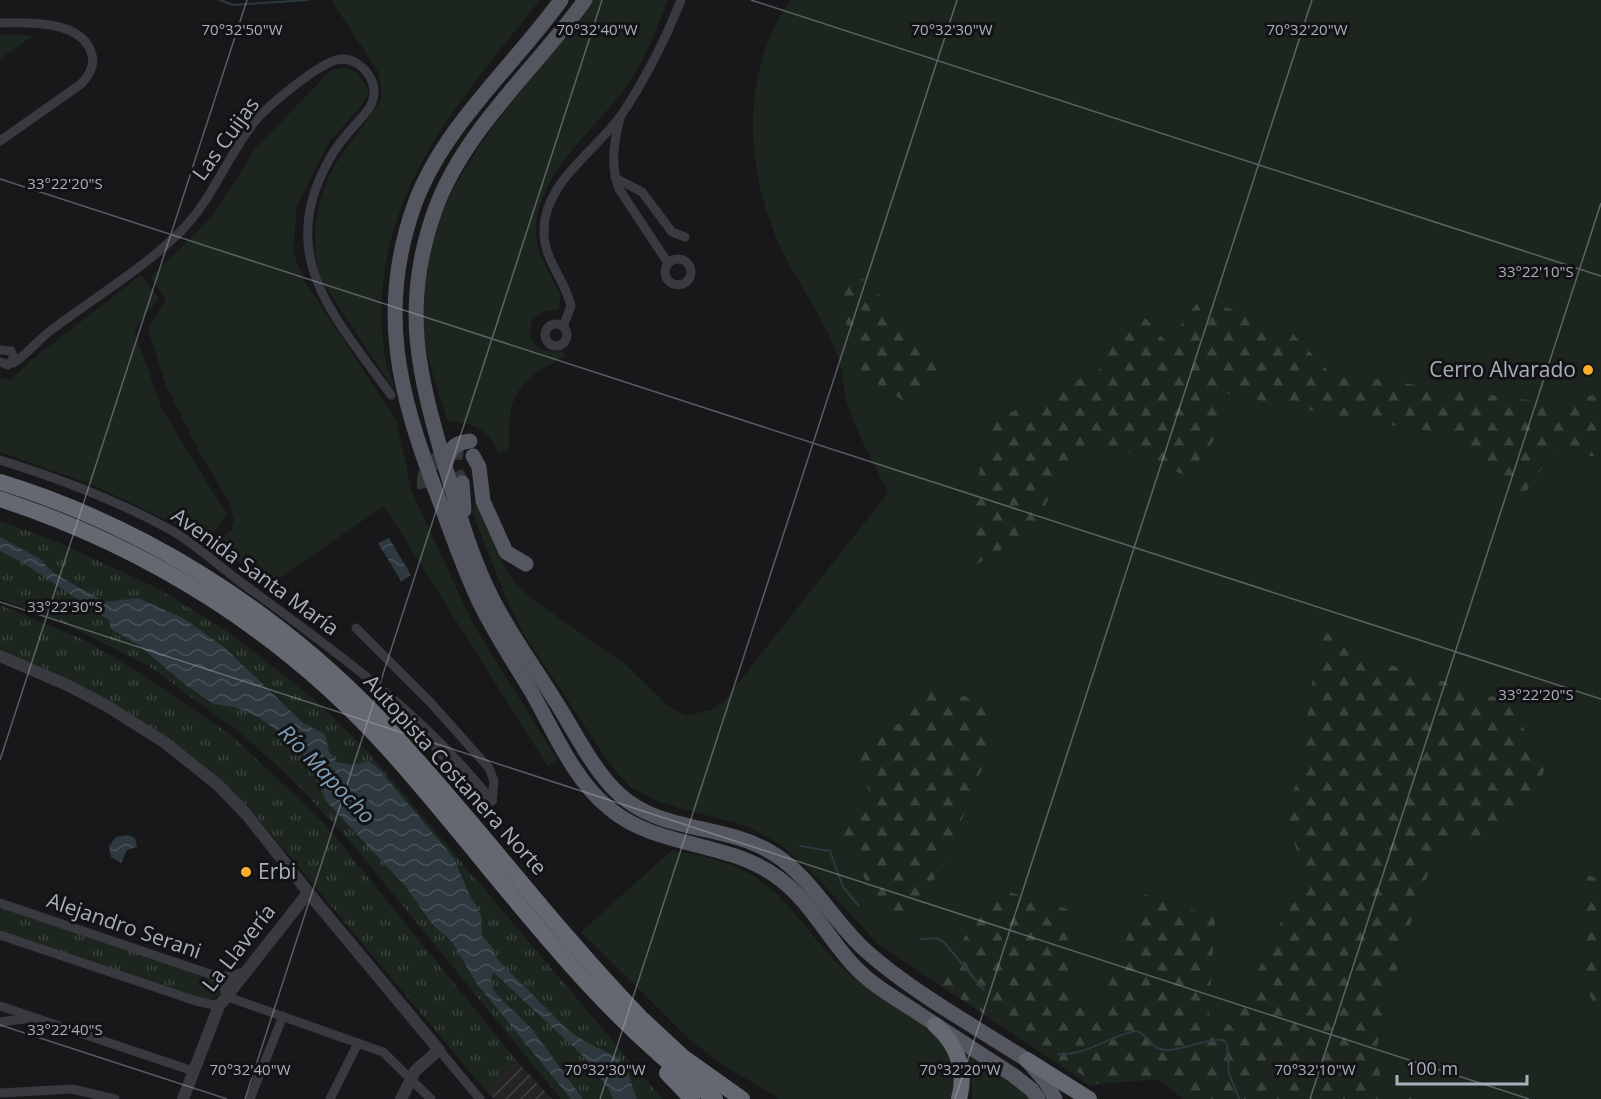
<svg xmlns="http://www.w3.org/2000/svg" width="1601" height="1099" font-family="'Open Sans',sans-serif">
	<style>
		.industrial { fill: url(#industrial-furrows) }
		.green { fill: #1d261e }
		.forest { fill: url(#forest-firs) }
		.park { fill: url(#park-tufts) }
		.water { fill: url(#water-waves) }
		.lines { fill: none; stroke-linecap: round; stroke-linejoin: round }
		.stream { stroke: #2d383f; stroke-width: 2 }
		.primary-tunnel { stroke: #35363a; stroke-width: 15; stroke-dasharray: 15 8; stroke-linecap: butt }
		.minor { stroke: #393a40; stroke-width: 9 }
		.tertiary { stroke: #393a40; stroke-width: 12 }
		.primary { stroke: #54575f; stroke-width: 15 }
		.motorway { stroke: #646871; stroke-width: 16 }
		.ticks { fill: none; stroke: #a9b0bb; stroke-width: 1.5; stroke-opacity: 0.45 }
		.poi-dot { fill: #fdad2d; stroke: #131315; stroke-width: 2 }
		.labels { text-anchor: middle; stroke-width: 6; stroke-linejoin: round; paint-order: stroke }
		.street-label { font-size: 21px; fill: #a9b0bb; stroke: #131315 }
		.poi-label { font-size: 21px; fill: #a9b0bb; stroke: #131315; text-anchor: end }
		.water-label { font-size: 22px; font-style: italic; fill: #7fa0b8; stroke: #131315 }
		.ticks-label { font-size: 15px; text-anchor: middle; fill: #a9b0bb; stroke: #131315; stroke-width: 6; stroke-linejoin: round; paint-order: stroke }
	</style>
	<defs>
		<pattern id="industrial-furrows" width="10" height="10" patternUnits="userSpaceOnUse" patternTransform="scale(1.5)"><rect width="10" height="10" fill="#242427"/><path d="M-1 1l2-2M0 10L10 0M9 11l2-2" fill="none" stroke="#414144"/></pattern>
		<pattern id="forest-firs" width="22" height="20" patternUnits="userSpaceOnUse" patternTransform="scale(1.5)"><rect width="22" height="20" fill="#1d261e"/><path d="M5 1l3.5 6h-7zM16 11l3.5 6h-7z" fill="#3b433d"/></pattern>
		<pattern id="park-tufts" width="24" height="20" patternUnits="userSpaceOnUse" patternTransform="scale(1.5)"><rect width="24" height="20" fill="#1d261e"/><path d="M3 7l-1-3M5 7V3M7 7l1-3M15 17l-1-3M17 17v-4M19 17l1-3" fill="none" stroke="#3b433d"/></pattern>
		<pattern id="water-waves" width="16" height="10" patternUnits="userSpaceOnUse" patternTransform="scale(1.5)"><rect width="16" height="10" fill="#2d383f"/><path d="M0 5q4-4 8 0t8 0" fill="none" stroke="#495259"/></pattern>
	</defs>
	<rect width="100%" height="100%" fill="#18181a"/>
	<path class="industrial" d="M516 1060 552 1099H495L486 1091Z"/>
	<g class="green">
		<path d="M331 0H540C469 89 389 176 382 296 381 319 382 341 386 364 388 373 394 380 394 390L322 281C307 242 317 192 340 157 353 137 371 119 382 97L379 73Z"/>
		<path d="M592 0H668C657 28 646 57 629 83 598 128 536 172 536 232 536 256 551 274 560 295L559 310 545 311 533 319C524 340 540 357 562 350L566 356C516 381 507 394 509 450L498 454C493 431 470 420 448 422 438 390 426 358 423 325 410 195 524 96 592 0Z"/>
		<path d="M791 0H1601V1099H1183L1157 1079 1089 1085 878 944 809 869 781 845 749 827 659 802 630 787 610 764 523 633 509 605 472 512 475 503 503 564 514 582 528 596 626 665 667 705 685 716 711 710 724 701 888 493C875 465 858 436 848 406 842 391 844 373 838 357 826 321 797 283 781 248 745 171 739 72 791 0Z"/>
		<path d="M0 34 33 36 0 59Z"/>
		<path d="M346 68 357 72 369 92 363 104 329 142 297 206 293 252 304 280 396 420 412 492 473 624 557 759 548 767 384 506 272 583 215 547 221 538 231 531 234 521 229 501 203 459 166 385 148 329 166 300 151 277 212 217 255 149 332 69Z"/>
		<path d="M141 275 159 298 134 330 162 409 227 515 208 540 91 484 0 452V377L11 380 30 361Z"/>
		<path d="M672 850C701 856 729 860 755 877 793 902 816 946 851 975 885 1004 928 1018 953 1058 959 1068 955 1088 955 1099H780L720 1063 688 1038 581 932Z"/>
		<path d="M963 1048 1020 1087 1031 1099H972V1078Z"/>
	</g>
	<g class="forest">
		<path d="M852 269 884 299 952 373 935 390 902 400 858 371 841 301Z"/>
		<path d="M1201 298 1291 332 1330 373 1549 403 1595 395 1601 398V457L1553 452 1523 496 1475 466 1445 433 1369 422 1223 393 1214 440 1187 476 1107 444 1052 487 1038 528 968 569 980 467 995 420 1099 370 1115 329 1142 314 1167 343Z"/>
		<path d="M1320 630 1396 667 1514 703 1527 737 1547 760 1533 804 1490 835 1448 837 1422 886 1380 1024 1376 1058 1385 1096 1430 1097 1429 1099H1194L1157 1079 1097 1084 939 985 992 887 1067 909 1069 999 1097 1014 1144 894 1215 917 1209 1015 1232 1026 1305 871 1284 817 1298 779Z"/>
		<path d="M935 687 999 707 981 771 943 867 896 929 832 826 869 791 856 744 899 724Z"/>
		<path d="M1582 874 1601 879V1020L1584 982Z"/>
	</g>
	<g class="park">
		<path d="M0 521 53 540 159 589 230 633 313 698 369 753 662 1099H561L349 840 290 777 243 735 149 666 59 621 0 599Z"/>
		<path d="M0 605 80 638 139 672 232 736 323 822 516 1060 486 1091 251 810C180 738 95 686 0 650Z"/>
		<path d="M0 906 219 981 224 988 221 994 211 999 182 994 0 933Z"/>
	</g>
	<g class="water">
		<path d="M0 537 40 559 54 573 105 602 138 598 183 618 224 647 303 723 325 734 329 752 336 762 353 765 369 761 376 766 454 858 468 892 481 915 482 936 492 947 497 959 568 1030 589 1044 617 1057 627 1071 637 1099H613L608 1088 583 1056 493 972 491 981 495 993 532 1029 583 1099H571L477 984 452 942 432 924 406 887 326 801 307 759 279 732 260 718 234 707 214 704 183 683 141 647 110 628V621L22 562 0 551Z"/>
		<path d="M389 538 411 575 401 581 378 543Z"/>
		<path d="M128 835 135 838 137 847 127 850 121 863 111 857 109 846 116 837Z"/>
	</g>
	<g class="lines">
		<g class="stream">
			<path d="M220 0 233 5 308 0"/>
			<path d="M800 846 830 851 843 887 859 906"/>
			<path d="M921 939 936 938 943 941 984 990"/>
			<path d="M1058 1054C1087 1056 1108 1036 1136 1031 1149 1034 1150 1050 1166 1050 1184 1050 1208 1038 1223 1040L1227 1044 1229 1073 1239 1099"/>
		</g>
		<g class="primary-tunnel">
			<path d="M437 461 452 466 462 483"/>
			<path d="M425 488C419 462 452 444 473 456"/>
		</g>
		<g class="minor">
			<path d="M0 23C27 22 84 20 92 55 95 67 89 76 81 84L0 141"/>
			<path d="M620 118C614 142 610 165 619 189L668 263"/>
			<path d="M615 178 642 192 672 232 685 237"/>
			<circle cx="678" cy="272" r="13"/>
			<circle cx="556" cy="335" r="11"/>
			<path d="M563 327 571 306C565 279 545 262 544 234 542 182 596 152 622 114 646 78 665 40 681 0"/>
			<path d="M0 350 11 351 14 358 8 365 0 362"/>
			<path d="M13 363C26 356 38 340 50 331 92 299 143 269 180 232 212 201 228 154 256 120 270 104 316 66 336 60 351 56 366 67 372 81 376 91 374 102 367 111 356 125 343 137 333 153 272 255 333 314 391 395"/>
			<path d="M0 460C58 478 116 500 169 529 196 544 217 565 242 583 331 648 424 714 492 801"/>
			<path d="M356 628 431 703 489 768 494 781 492 801"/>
			<path d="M427 738 481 799 492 801"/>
			<path d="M0 903 216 976 223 984 226 994"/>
			<path d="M0 935 196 1001 219 1006"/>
			<path d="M225 996 383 1052 431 1099"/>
			<path d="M0 1006 193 1071"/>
			<path d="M0 1022 32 1018"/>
			<path d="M439 1050 480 1099"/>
			<path d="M0 1093 72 1089 115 1099"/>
			<path d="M250 1099 283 1016"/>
			<path d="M330 1099 358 1043"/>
		</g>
		<g class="tertiary">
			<path d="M0 656 67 685 107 706 164 742 218 785 247 815 316 902 439 1050 415 1071 401 1099"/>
			<path d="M216 976 229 978 242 974"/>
			<path d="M183 1099 219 1006 308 893"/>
		</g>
		<g class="primary">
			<path d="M561 0C512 68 443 126 414 206 377 311 399 394 437 494 450 529 462 565 478 599 493 631 513 661 531 691 554 731 573 779 609 808 657 849 727 840 777 877 810 900 828 939 855 967 871 984 892 996 912 1009 945 1031 979 1053 1013 1075L1032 1090 1038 1099"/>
			<path d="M585 0C536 69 465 128 435 210 400 307 419 375 446 469 458 510 469 550 487 588 506 628 533 665 556 702 575 732 593 770 619 794 662 834 726 823 774 854 812 878 832 920 865 950 909 990 976 1027 1027 1060L1046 1082 1055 1099"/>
			<path d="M473 456 479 467 483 501 506 552 526 564"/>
			<path d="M445 467C449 450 452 443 470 441"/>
			<path d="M462 483 464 510"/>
		</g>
		<g class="motorway">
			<path d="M0 482C143 526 274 609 378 717 469 813 548 922 641 1018L683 1057 742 1099"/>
			<path d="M0 499C150 548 286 634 391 752 496 869 586 1006 715 1099"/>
			<path d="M935 1025C957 1044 967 1071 959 1099"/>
			<path d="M1027 1060 1089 1099"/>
			<path d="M667 1073 692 1099"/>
		</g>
	</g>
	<path class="ticks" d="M751 0 1601 276M0 179 1601 699M0 602 1529 1099M0 760 247 0M0 1025 227 1099M245 1099 602 0M600 1099 957 0M955 1099 1312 0M1310 1099 1601 203"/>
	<g class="poi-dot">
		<circle cx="1588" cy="370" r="6"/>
		<circle cx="246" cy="872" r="6"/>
	</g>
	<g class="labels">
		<g class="street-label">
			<text transform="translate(226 139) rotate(-54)" y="7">Las Cuijas</text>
			<text transform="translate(255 572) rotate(36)" y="7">Avenida Santa María</text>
			<text transform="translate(455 775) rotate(48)" y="7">Autopista Costanera Norte</text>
			<text transform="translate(124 926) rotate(19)" y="7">Alejandro Serani</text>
			<text transform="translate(239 948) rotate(-52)" y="7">La Llavería</text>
		</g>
		<g class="poi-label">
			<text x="1576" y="377">Cerro Alvarado</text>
			<text x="258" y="879" text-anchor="start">Erbi</text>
		</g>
		<g class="water-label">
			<text transform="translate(327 774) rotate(46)" y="8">Río Mapocho</text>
		</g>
	</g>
	<g class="ticks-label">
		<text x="242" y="35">70°32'50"W</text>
		<text x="597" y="35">70°32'40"W</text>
		<text x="952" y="35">70°32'30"W</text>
		<text x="1307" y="35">70°32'20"W</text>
		<text x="65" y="189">33°22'20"S</text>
		<text x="1536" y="277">33°22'10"S</text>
		<text x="65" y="612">33°22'30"S</text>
		<text x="1536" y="700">33°22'20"S</text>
		<text x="65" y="1035">33°22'40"S</text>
		<text x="1315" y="1075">70°32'10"W</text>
		<text x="250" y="1075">70°32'40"W</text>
		<text x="605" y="1075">70°32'30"W</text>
		<text x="960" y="1075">70°32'20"W</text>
	</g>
	<path d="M1397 1075v9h130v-9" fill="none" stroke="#a9b0bb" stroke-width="3"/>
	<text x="1406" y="1075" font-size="18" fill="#a9b0bb" stroke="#131315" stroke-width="4.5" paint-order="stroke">100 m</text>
</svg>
